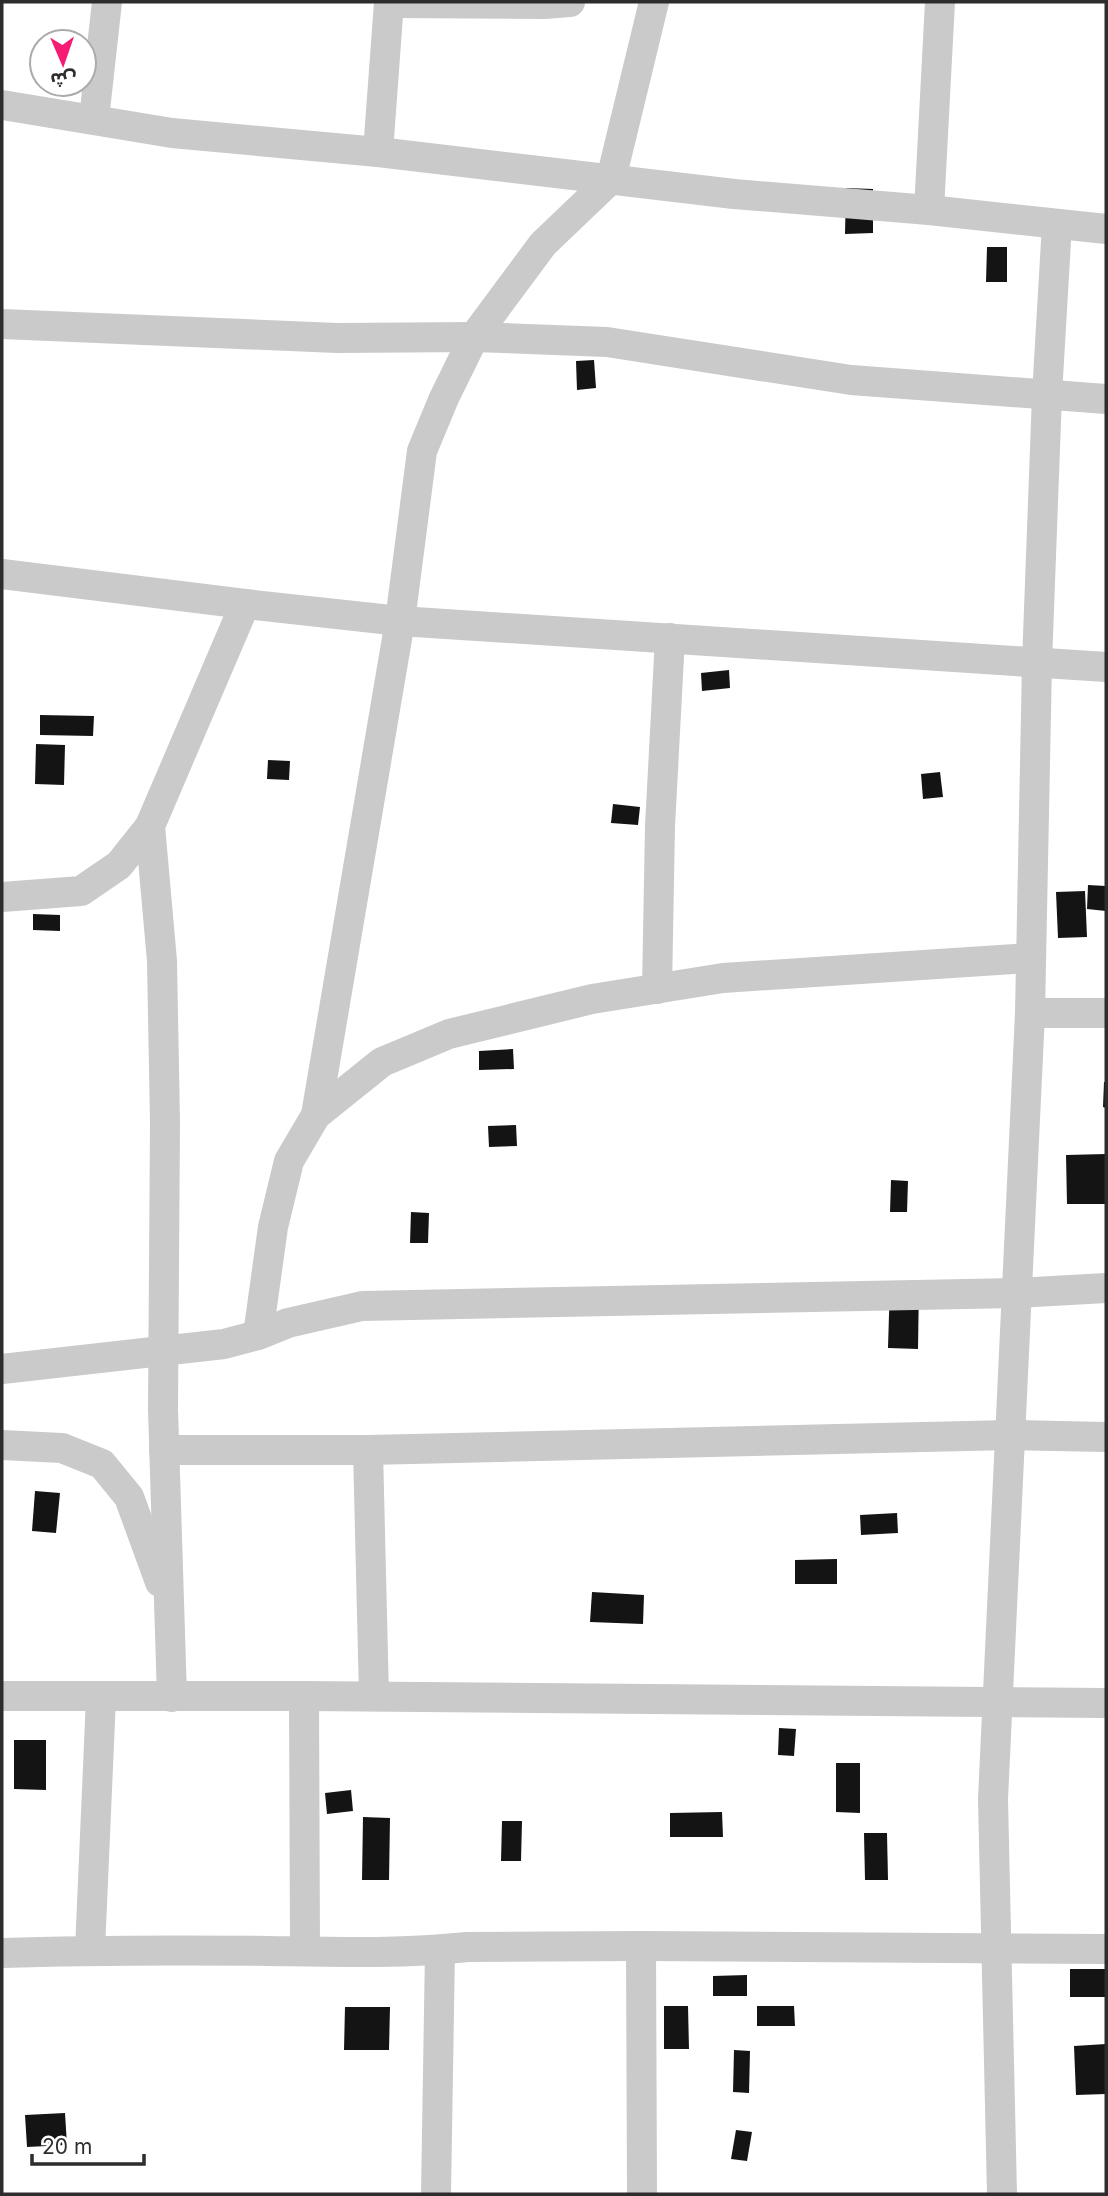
<svg xmlns="http://www.w3.org/2000/svg" width="1108" height="2196" font-family="Inter,'Noto Sans Arabic',sans-serif">
	<style>
		.building { fill: #141414 }
		.lines { fill: none; stroke-linecap: round; stroke-linejoin: round }
		.minor { stroke: #cacaca; stroke-width: 30 }
	</style>
	<rect width="100%" height="100%" fill="#fff"/>
	<g class="building">
		<path d="M846 188 873 189V233L845 234Z"/>
		<path d="M987 247H1007V282H986Z"/>
		<path d="M594 360 596 388 577 390 576 361Z"/>
		<path d="M729 670 730 688 702 691 701 673Z"/>
		<path d="M40 715 94 716 93 736 40 735Z"/>
		<path d="M36 744 65 745 64 785 35 784Z"/>
		<path d="M268 760 290 761 289 780 267 779Z"/>
		<path d="M940 772 943 797 923 799 921 774Z"/>
		<path d="M613 804 640 807 638 825 611 823Z"/>
		<path d="M1088 885 1106 886V911L1087 909Z"/>
		<path d="M1085 891 1087 937 1058 938 1056 892Z"/>
		<path d="M33 914 60 915V931L33 930Z"/>
		<path d="M513 1049 514 1069 479 1070V1051Z"/>
		<path d="M1104 1082H1106V1108L1103 1107Z"/>
		<path d="M516 1125 517 1146 489 1147 488 1126Z"/>
		<path d="M1106 1154V1204H1067L1066 1155Z"/>
		<path d="M891 1180 908 1181 907 1212H890Z"/>
		<path d="M411 1212 429 1213 428 1243H410Z"/>
		<path d="M890 1281 919 1282 918 1349 888 1348Z"/>
		<path d="M35 1491 60 1493 56 1533 32 1531Z"/>
		<path d="M897 1513 898 1533 861 1535 860 1515Z"/>
		<path d="M837 1559V1584H795V1560Z"/>
		<path d="M592 1592 644 1595 643 1624 590 1622Z"/>
		<path d="M779 1728 796 1729 794 1756 778 1755Z"/>
		<path d="M14 1740H46V1790L14 1789Z"/>
		<path d="M836 1763H860V1813L836 1812Z"/>
		<path d="M351 1790 353 1811 327 1814 325 1793Z"/>
		<path d="M722 1812 723 1837H670V1813Z"/>
		<path d="M363 1817 390 1818 389 1880H362Z"/>
		<path d="M502 1821H522L521 1861H501Z"/>
		<path d="M864 1833H887L888 1880H865Z"/>
		<rect x="1070" y="1969" width="36" height="28"/>
		<path d="M747 1975V1996H713V1976Z"/>
		<path d="M664 2006H688L689 2049H664Z"/>
		<path d="M757 2006H794L795 2026H757Z"/>
		<path d="M345 2007H390L389 2050H344Z"/>
		<path d="M1106 2044V2094L1076 2095 1074 2046Z"/>
		<path d="M734 2050 750 2051 749 2093 733 2092Z"/>
		<path d="M65 2113 67 2145 27 2147 25 2115Z"/>
		<path d="M736 2130 752 2132 747 2161 731 2159Z"/>
	</g>
	<g class="lines">
		<g class="minor">
			<path d="M389 3 544 4 570 2"/>
			<path d="M2 105 172 133 378 152 734 194 929 210 1106 229"/>
			<path d="M94 119 107 2"/>
			<path d="M378 152 389 2"/>
			<path d="M929 210 940 2"/>
			<path d="M2 324 337 338 474 337 607 342 851 380 1106 399"/>
			<path d="M2 574 245 604 400 621 1106 667"/>
			<path d="M150 826 162 961 165 1122 163 1409 172 1697"/>
			<path d="M2 897 81 891 119 865 150 826 245 604"/>
			<path d="M657 989 660 826 670 638"/>
			<path d="M1030 1013H1106"/>
			<path d="M316 1115 400 621 422 451 444 398 474 337 543 244 611 179 654 2"/>
			<path d="M258 1335 273 1227 289 1161 316 1115 382 1062 449 1034 592 999 723 978 1030 958"/>
			<path d="M2 1369 224 1344 258 1335 288 1323 362 1306 1016 1293 1106 1288"/>
			<path d="M2 1445 62 1448 102 1464 129 1497 160 1582"/>
			<path d="M164 1450H368L1010 1435 1106 1437"/>
			<path d="M368 1450 374 1696"/>
			<path d="M2 1696H304L1106 1703"/>
			<path d="M304 1696 305 1951"/>
			<path d="M641 1946 642 2194"/>
			<path d="M90 1950 101 1698"/>
			<path d="M2 1953C91 1950 180 1950 269 1951 335 1952 402 1954 467 1947L641 1946 1106 1949"/>
			<path d="M436 2194 440 1950"/>
			<path d="M1002 2194 993 1799 1030 1013 1037 663 1047 395 1057 224"/>
		</g>
	</g>
	<rect width="1108" height="2196" fill="none" stroke="#2d2d2d" stroke-width="7"/>
	<g transform="translate(63 63) rotate(178)"><circle r="33" fill="#ffffff" stroke="#ababab" stroke-width="2"/>
	<path d="M0-5L12 26L0 18L-12 26Z" fill="#f61c75"/>
	<text y="-10" font-size="19" font-weight="bold" text-anchor="middle" fill="#2d2d2d">ش</text>
	</g>
	<path d="M32 2154v10h112v-10" fill="none" stroke="#2d2d2d" stroke-width="3.5"/>
	<text x="42" y="2154" font-size="21" fill="#2d2d2d" stroke="#ffffff" stroke-width="5" paint-order="stroke">20 m</text>
</svg>
